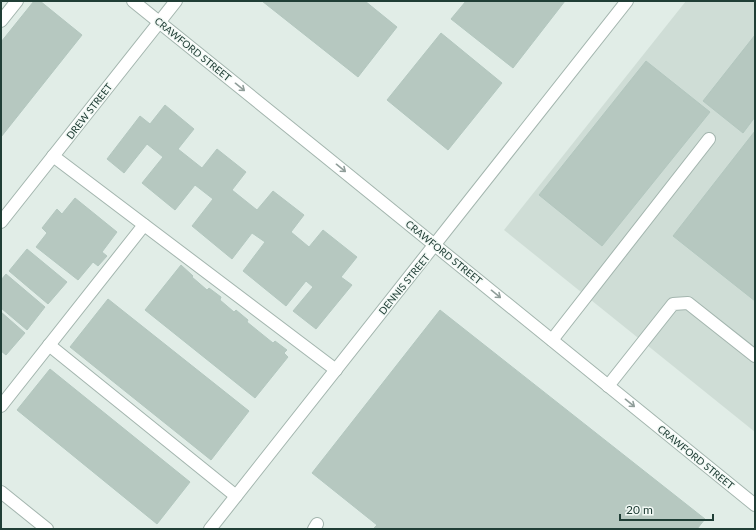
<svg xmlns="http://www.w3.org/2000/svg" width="756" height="530" font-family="Lato,sans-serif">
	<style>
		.built { fill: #cfddd6 }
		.building { fill: #b6c8c0; stroke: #b3c7bf }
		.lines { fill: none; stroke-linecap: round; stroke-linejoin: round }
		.service-casing { stroke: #a3b5ae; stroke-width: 14 }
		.minor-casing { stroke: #a3b5ae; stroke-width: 14 }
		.tertiary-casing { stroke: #a3b5ae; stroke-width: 14 }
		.service { stroke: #fff; stroke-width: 12 }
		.minor { stroke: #fff; stroke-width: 12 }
		.tertiary { stroke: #fff; stroke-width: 12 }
		.oneway { stroke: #909e9a }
		.labels { text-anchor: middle; stroke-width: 3; stroke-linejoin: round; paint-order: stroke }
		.street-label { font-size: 10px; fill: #203e36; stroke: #f2f9f5 }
	</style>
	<rect width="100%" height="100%" fill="#e1ede7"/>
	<path class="built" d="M686 1H755V432L504 230Z"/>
	<g class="building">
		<path d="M34 1H40L82 35 1 137V42Z"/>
		<path d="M262 1H365L397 27 358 77Z"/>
		<path d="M466 1H565L513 68 451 19Z"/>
		<path d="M441 33 502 83 448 150 387 100Z"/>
		<path d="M755 35V117L743 133 703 101Z"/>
		<path d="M646 61 710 112 602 246 539 195Z"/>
		<path d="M165 105 194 129 178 149 202 168 217 149 246 172 232 190 257 210 273 191 304 215 291 232 309 247 323 230 357 257 341 277 352 285 316 329 293 311 313 287 306 281 286 306 243 271 265 242 252 233 232 259 192 226 213 199 195 185 175 210 142 183 163 157 147 144 124 173 107 159 140 116 150 124Z"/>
		<path d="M755 131V301L673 236Z"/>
		<path d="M75 198 117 232 102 252 107 256 98 266 93 262 78 280 36 247 47 233 42 228 57 209 62 214Z"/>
		<path d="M27 249 67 282 48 304 9 271Z"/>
		<path d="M181 265 193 276 192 277 207 290 209 288 221 297 220 300 234 312 236 310 248 320 247 322 273 343 275 341 287 350 284 353 288 357 255 398 145 310Z"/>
		<path d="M6 274 45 307 27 330 1 308V280Z"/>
		<path d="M108 299 249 411 211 460 70 347Z"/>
		<path d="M440 310 705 519 697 529H373L377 525 312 473Z"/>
		<path d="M1 312 25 333 6 355 1 351Z"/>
		<path d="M50 369 190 482 157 524 17 410Z"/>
	</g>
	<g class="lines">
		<g class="service-casing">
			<g id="service">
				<path d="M1 21 17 1"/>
				<path d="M53 156 336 370"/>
				<path d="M552 340 709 139"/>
				<path d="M49 345 236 496"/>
				<path d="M608 386 673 304 688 303 755 356"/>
				<path d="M1 406 144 225"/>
				<path d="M314 529 317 524"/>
			</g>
		</g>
		<g class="minor-casing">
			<g id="minor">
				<path d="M1 222 176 1"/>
				<path d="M1 492 47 529"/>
				<path d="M210 529 627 1"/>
			</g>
		</g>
		<g class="tertiary-casing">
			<path id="tertiary" d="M133 1 320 152 755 505"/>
		</g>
		<use href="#service" class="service"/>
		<use href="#minor" class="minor"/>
		<use href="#tertiary" class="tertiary"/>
	</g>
	<defs><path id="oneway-shaft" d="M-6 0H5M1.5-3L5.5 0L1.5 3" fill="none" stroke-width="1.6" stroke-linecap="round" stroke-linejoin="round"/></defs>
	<g class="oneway">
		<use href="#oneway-shaft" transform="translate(240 87) rotate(39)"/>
		<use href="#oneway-shaft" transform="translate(341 168) rotate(39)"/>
		<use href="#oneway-shaft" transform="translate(496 294) rotate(39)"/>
		<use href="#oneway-shaft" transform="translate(630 403) rotate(39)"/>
	</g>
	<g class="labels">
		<g class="street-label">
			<text transform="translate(193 49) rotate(39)" y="4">CRAWFORD STREET</text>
			<text transform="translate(89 111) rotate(-52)" y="4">DREW STREET</text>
			<text transform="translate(444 252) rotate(39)" y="4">CRAWFORD STREET</text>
			<text transform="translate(404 284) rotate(-51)" y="4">DENNIS STREET</text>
			<text transform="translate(696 457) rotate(39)" y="4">CRAWFORD STREET</text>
		</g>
	</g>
	<rect width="756" height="530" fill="none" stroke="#203e36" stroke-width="4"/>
	<path d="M620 514v6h93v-6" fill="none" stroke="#203e36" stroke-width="2"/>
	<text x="626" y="514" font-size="12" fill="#203e36" stroke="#f2f9f5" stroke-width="3" paint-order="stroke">20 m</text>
</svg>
